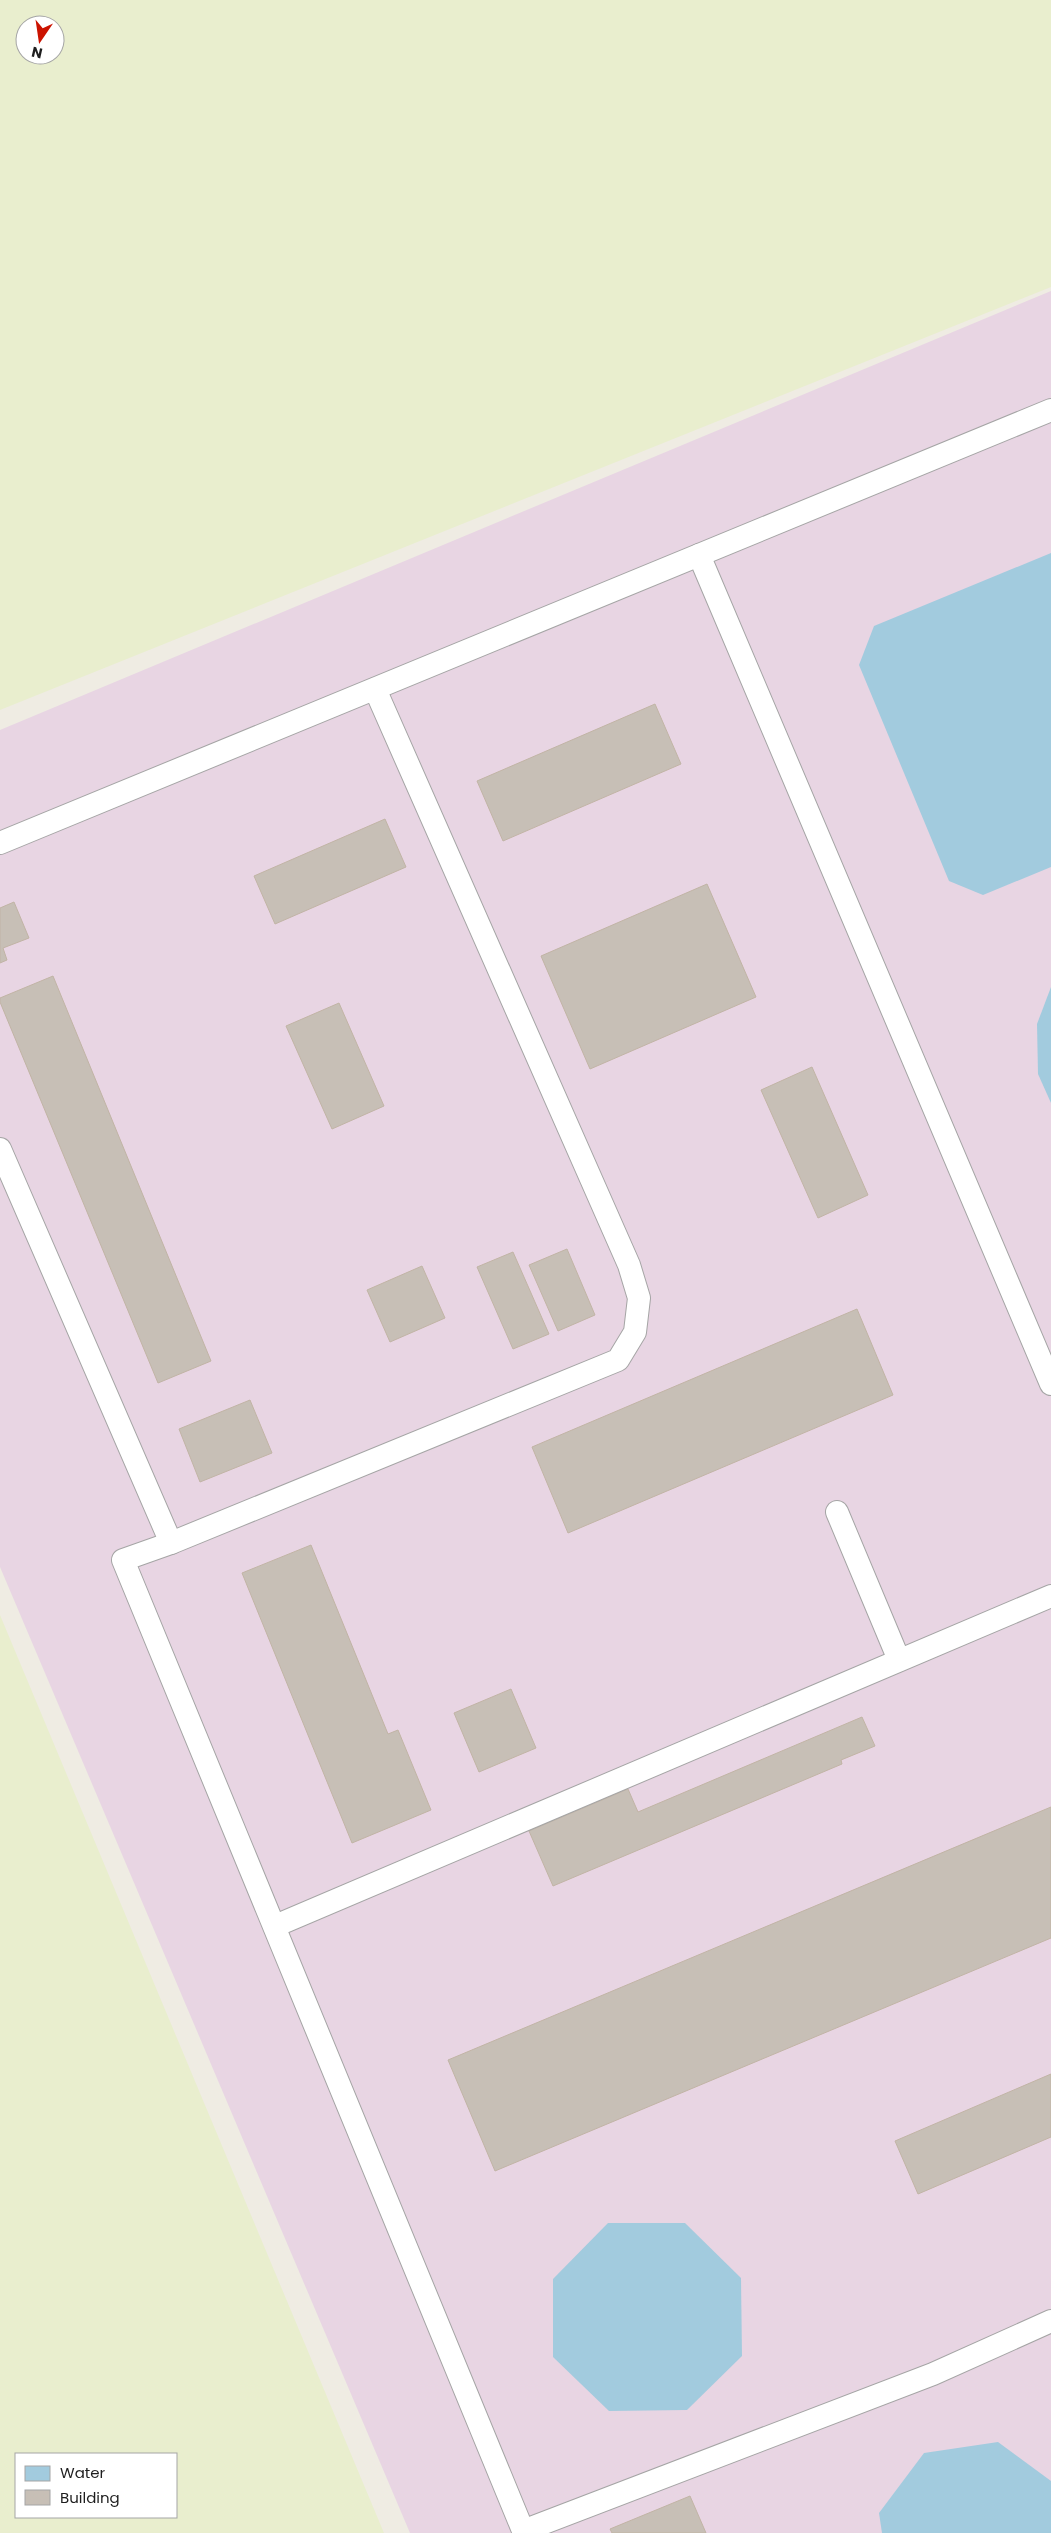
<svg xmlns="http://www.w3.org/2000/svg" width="1051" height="2533" font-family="Poppins,sans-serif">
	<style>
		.industrial { fill: #e8d5e3 }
		.farmland { fill: #e9eece; fill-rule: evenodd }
		.water { fill: #a2cbde }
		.building { fill: #c7bfb6; stroke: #c1b4a5 }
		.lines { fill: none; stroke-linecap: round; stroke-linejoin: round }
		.lane-casing { stroke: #a5a5a5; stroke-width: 24 }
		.lane { stroke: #fff; stroke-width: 22 }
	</style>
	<rect width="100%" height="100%" fill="#efece3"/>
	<path class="industrial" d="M1051 291V2533H410L0 1567V730Z"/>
	<g class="farmland">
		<path d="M0 0H1051V287L0 710ZM25 25H55V55H25Z"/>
		<path d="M0 1615 384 2533H0ZM16 2454H176V2517H16Z"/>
	</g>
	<g class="water">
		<path d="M1051 553V867L983 895 949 881 859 665 874 626Z"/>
		<path d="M1051 987V1103L1038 1074 1037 1024Z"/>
		<path d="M608 2223H685L741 2278 742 2356 687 2410 609 2411 553 2357V2279Z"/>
		<path d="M998 2442 1051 2481V2533H882L879 2513 924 2453Z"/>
	</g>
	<g class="building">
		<path d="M655 704 681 764 503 841 477 781Z"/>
		<path d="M385 819 406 867 275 924 254 876Z"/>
		<path d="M707 884 756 997 590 1069 541 956Z"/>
		<path d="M14 902 29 938 3 948 7 960 0 963V908Z"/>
		<path d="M53 976 211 1361 158 1383 0 1002V998Z"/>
		<path d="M339 1003 384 1106 332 1129 286 1026Z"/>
		<path d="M812 1067 868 1195 818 1218 761 1090Z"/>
		<path d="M567 1249 595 1315 558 1331 529 1265Z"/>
		<path d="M513 1252 549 1334 513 1349 477 1267Z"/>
		<path d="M422 1266 445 1318 390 1342 367 1290Z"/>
		<path d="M857 1309 893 1395 568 1533 532 1447Z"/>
		<path d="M250 1400 272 1453 200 1482 179 1429Z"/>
		<path d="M311 1545 388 1734 398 1730 431 1810 352 1843 242 1573Z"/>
		<path d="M511 1689 536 1748 479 1772 454 1713Z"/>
		<path d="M862 1717 875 1746 841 1760 842 1764 553 1886 529 1831 628 1789 638 1812Z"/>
		<path d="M1051 1807V1938L495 2171 448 2060Z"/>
		<path d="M1051 2074V2137L918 2194 895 2141Z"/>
		<path d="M690 2496 706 2533H612L610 2529Z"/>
	</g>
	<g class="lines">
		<g class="lane-casing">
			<g id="lane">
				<path d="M699 555 1051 1384"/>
				<path d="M375 689 629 1265 639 1298 635 1332 618 1360 171 1543 123 1560 524 2533"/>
				<path d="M0 843 1051 410"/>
				<path d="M0 1149 171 1543"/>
				<path d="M837 1512 899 1660"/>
				<path d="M275 1926 1051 1596"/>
				<path d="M523 2531 933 2374 1051 2321"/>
			</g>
		</g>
		<use href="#lane" class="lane"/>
	</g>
	<rect x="15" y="2453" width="162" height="65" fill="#ffffff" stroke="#a5a5a5"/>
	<rect x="25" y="2466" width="25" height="15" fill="#a2cbde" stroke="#a5a5a5"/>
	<text x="60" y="2478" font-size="15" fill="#1e1e1e">Water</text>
	<rect x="25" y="2490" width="25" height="15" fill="#c7bfb6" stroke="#a5a5a5"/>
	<text x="60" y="2503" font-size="15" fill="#1e1e1e">Building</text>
	<g transform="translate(40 40) rotate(193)"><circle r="24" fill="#ffffff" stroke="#a5a5a5"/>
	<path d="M0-4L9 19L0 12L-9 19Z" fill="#cb1300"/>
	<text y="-8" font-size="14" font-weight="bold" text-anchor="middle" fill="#1e1e1e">N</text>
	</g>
</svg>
